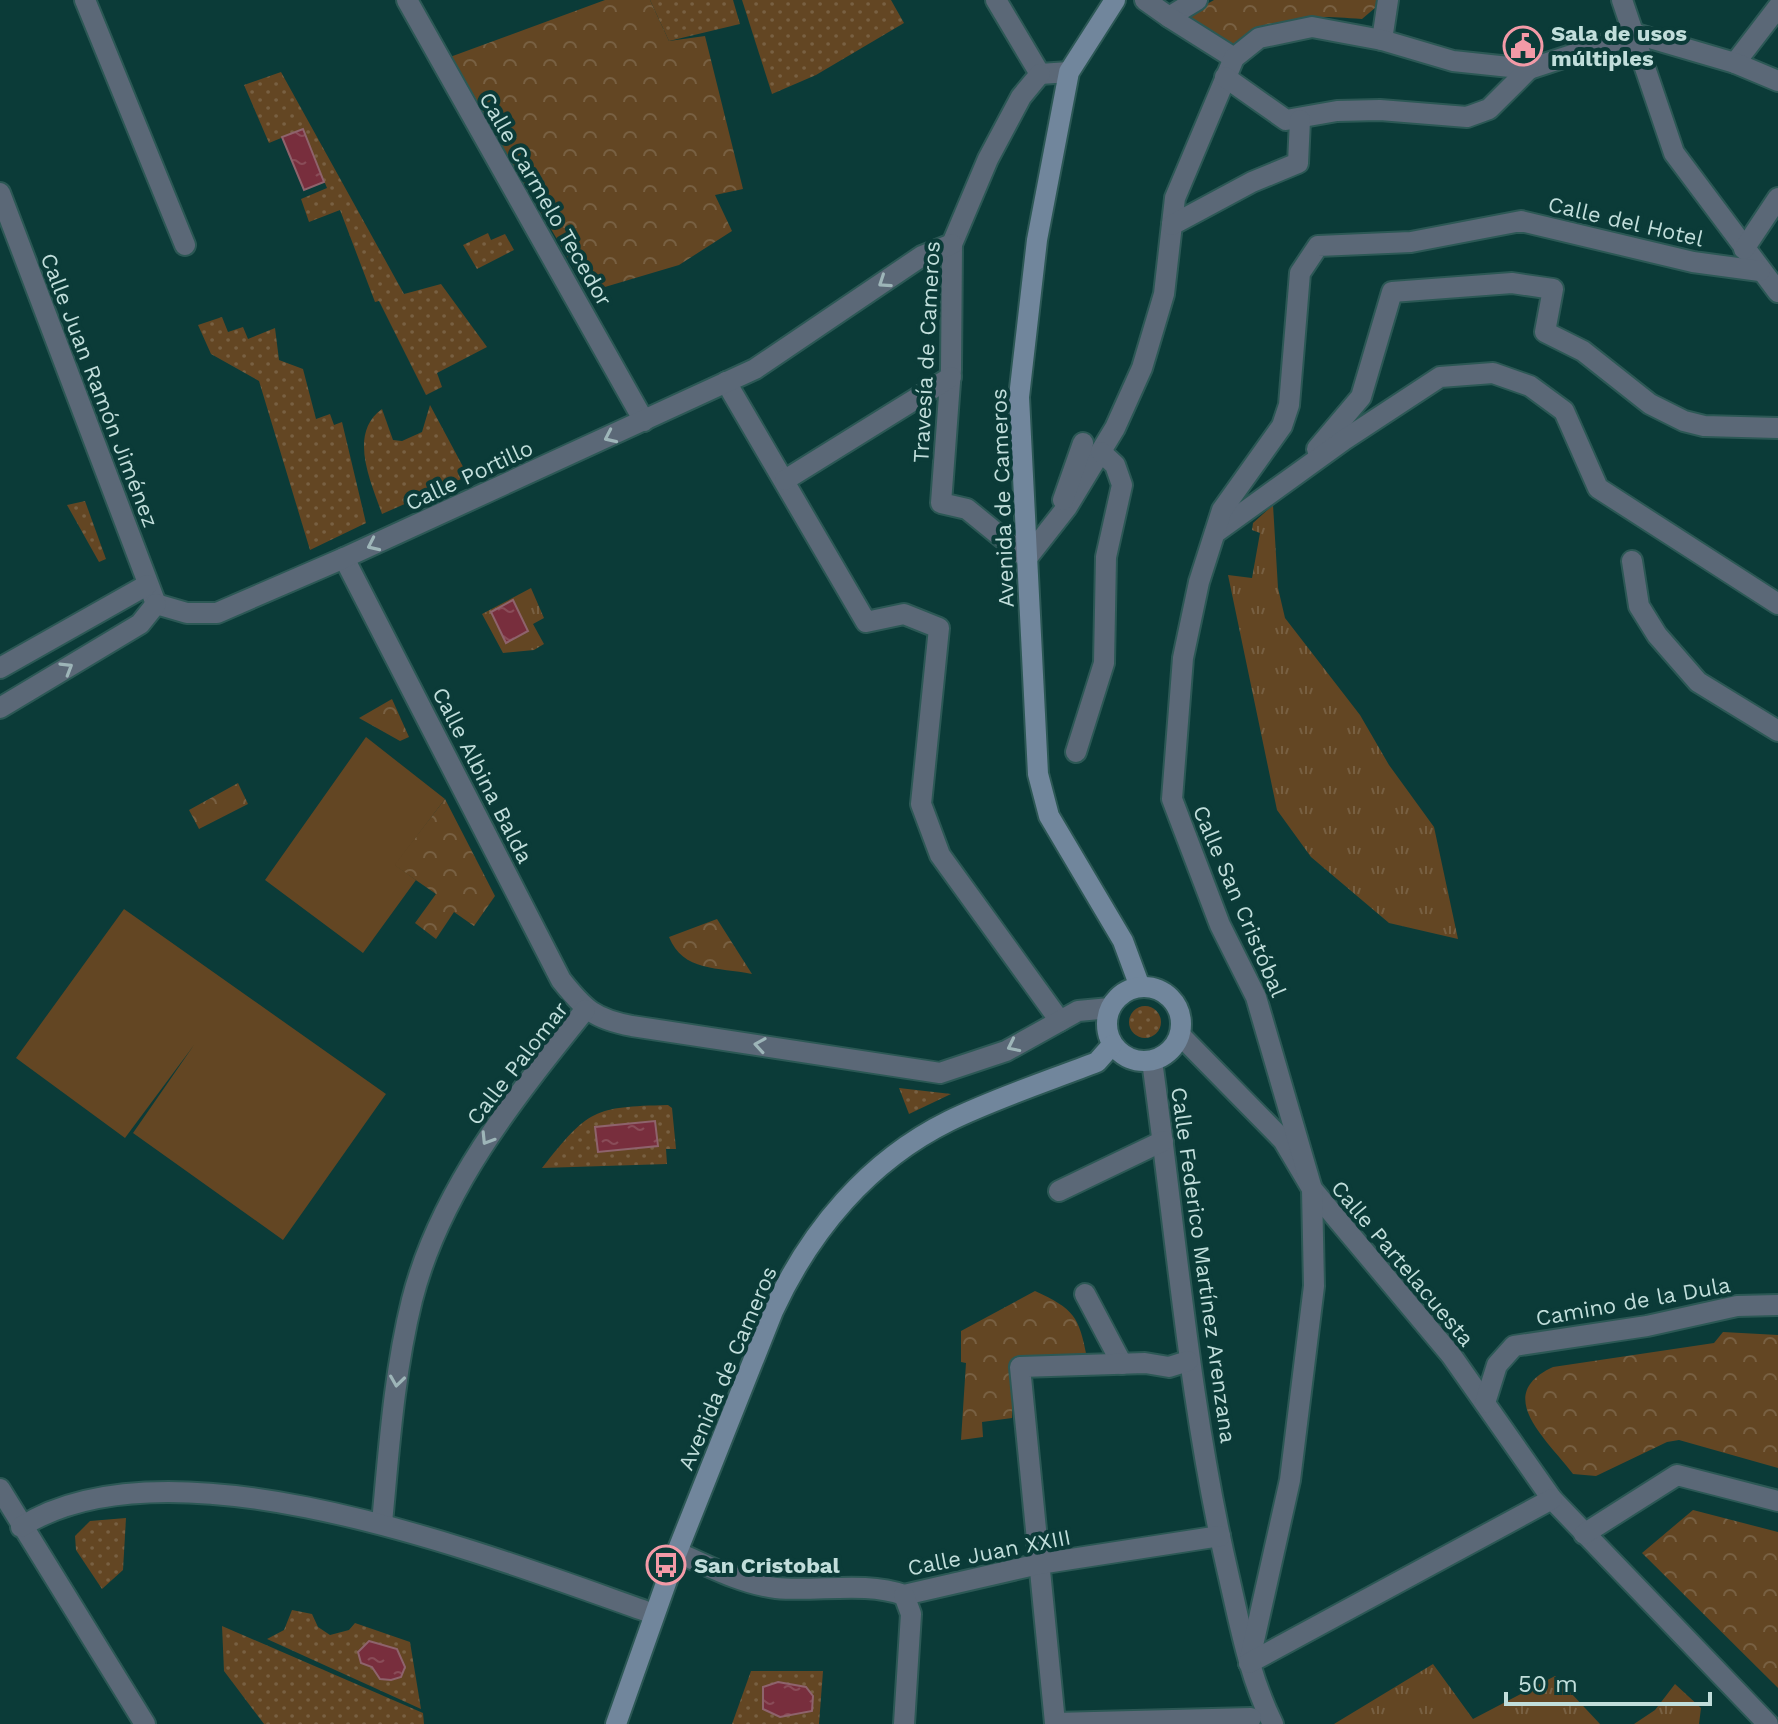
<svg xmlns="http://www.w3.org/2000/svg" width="1778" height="1724" font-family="'Work Sans',sans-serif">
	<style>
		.grass { fill: url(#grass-tufts) }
		.forest { fill: url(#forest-crowns) }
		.garden { fill: url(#garden-dots) }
		.pitch { fill: #634623 }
		.water { fill: url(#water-ripples); stroke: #8e636c; stroke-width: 2 }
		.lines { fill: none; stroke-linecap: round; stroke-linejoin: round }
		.minor-casing { stroke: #2c5855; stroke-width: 24 }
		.secondary-casing { stroke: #2c5855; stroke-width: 24 }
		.minor { stroke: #5b6877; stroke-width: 20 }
		.secondary { stroke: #71869c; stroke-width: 20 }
		.oneway { stroke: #9db5b8 }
		.labels { text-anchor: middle; stroke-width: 8; stroke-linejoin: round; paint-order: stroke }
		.poi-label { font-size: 22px; font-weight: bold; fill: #c1dedb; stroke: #0b3b38; text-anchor: start }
		.street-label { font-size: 22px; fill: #c1dedb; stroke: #0b3b38 }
	</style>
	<defs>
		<pattern id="grass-tufts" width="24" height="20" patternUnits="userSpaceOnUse" patternTransform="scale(2)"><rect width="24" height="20" fill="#634623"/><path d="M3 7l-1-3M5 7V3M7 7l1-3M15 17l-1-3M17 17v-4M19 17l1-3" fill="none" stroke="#786042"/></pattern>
		<pattern id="forest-crowns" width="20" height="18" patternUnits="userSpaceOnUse" patternTransform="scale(2)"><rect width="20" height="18" fill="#634623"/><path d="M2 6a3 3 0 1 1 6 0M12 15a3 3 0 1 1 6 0" fill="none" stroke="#786042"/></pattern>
		<pattern id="garden-dots" width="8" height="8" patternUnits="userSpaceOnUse" patternTransform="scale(2)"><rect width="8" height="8" fill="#634623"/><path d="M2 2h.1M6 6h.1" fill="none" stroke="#786042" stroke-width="1.8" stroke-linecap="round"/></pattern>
		<pattern id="water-ripples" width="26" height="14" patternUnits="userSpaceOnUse" patternTransform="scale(2)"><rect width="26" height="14" fill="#782e3d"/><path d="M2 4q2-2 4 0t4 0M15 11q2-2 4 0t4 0" fill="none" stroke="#894c58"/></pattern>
	</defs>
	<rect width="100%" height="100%" fill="#0b3b38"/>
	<g class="grass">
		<path d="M1273 505 1278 588 1285 618 1360 715 1389 765 1434 827 1458 939 1389 923 1311 857 1277 810 1228 575 1252 578 1260 533 1252 530 1253 523Z"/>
		<path d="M531 588 544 618 533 624 544 644 534 650 503 653 482 614Z"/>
		<path d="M1433 1664 1473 1719 1555 1676 1600 1724H1334Z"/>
		<path d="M1675 1684 1701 1708 1699 1724H1634L1655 1710Z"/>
	</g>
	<g class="forest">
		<path d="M605 0H650L669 41 705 36 743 189 715 195 732 231 679 265 588 292 450 57Z"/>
		<path d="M1214 0H1382V2L1362 19C1300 15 1285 14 1233 49L1186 16Z"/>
		<path d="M392 699 409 737 400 741 359 718Z"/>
		<path d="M238 783 248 804 199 829 189 810Z"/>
		<path d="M445 799 495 896 474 926 454 912 436 939 415 923 436 894 394 865Z"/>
		<path d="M717 919 752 974C718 967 683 972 669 937Z"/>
		<path d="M1035 1291C1074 1309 1079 1316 1087 1358L1013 1363 1012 1418 982 1422 983 1437 961 1440 966 1363 961 1362V1331Z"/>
		<path d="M1723 1332 1778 1335V1468L1679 1440 1667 1442 1596 1476 1573 1474C1547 1439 1492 1395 1553 1367L1714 1343Z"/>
		<path d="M1693 1510 1778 1532V1688L1642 1553Z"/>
	</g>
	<g class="garden">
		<path d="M650 0H733L740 24 669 41Z"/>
		<path d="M742 0H891L904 23 816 75 772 94Z"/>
		<path d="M281 72 404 294 441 284 487 347 437 373 442 387 426 395 379 301 375 302 340 210 309 222 301 199 327 188 303 129 269 143 244 85Z"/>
		<path d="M488 233 491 240 505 234 514 250 477 269 463 245Z"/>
		<path d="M222 317 228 332 243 327 248 339 275 328 279 360 303 369 316 419 330 414 334 425 342 422 366 523 310 550 259 381 211 354 198 325Z"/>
		<path d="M430 405 468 476 382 514C372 484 347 434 382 409L393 440 402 441 422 432Z"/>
		<path d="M85 501 106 559 99 562 67 505Z"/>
		<circle cx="1145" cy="1022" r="16"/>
		<path d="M899 1088 951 1094 909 1114Z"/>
		<path d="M668 1105 672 1108 676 1149H666L667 1164 542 1168C589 1109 593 1107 668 1105Z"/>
		<path d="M126 1518 123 1570 102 1589 76 1550 75 1536 90 1521Z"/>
		<path d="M292 1610 312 1614 318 1627 330 1635 349 1630 355 1623 410 1642 421 1709 267 1639 284 1630Z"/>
		<path d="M222 1626 423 1713 424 1724H264L224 1671Z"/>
		<path d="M751 1671H823L819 1724H732Z"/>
	</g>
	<g class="pitch">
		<path d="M366 737 445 799 395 865 416 880 363 953 265 880Z"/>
		<path d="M124 909 386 1094 283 1240 133 1133 194 1045 125 1138 16 1058Z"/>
	</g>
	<g class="water">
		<path d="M303 129 324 182 304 190 282 137Z"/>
		<path d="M513 600 528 631 506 643 491 612Z"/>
		<path d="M655 1121 658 1146 598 1152 595 1127Z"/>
		<path d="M369 1641 397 1649 405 1667 401 1677 391 1680 380 1679 372 1667 361 1663 358 1652Z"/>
		<path d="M778 1682 806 1687 813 1696 812 1711 780 1717 763 1709V1687Z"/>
	</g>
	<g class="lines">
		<g class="minor-casing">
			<g id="minor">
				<path d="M85 0 185 245"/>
				<path d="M407 0 644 421"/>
				<path d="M996 0 1040 74 1069 72"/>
				<path d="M1145 0 1169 17 1197 0"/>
				<path d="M1622 0 1674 153 1778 292"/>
				<path d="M1169 17 1234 58"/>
				<path d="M1382 40 1388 0"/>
				<path d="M1735 63 1778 7"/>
				<path d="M1040 74 1021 97 988 159 952 244 951 369 941 503 967 509 1027 558 1067 507 1115 428 1142 368 1164 294 1175 198 1234 58 1259 38 1312 27 1382 40 1453 61 1529 69 1636 34 1735 63 1778 81"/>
				<path d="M1225 77 1286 120 1337 111 1380 110 1467 117 1489 109 1529 69"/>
				<path d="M0 193 156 604"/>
				<path d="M1172 225 1252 182 1298 163 1300 120"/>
				<path d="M1744 249 1778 198"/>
				<path d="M726 382 866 622 904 614 939 628 921 804 940 855 1060 1021"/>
				<path d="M1317 449 1361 397 1392 292 1512 283 1553 289 1545 332 1583 351 1650 404 1684 421 1704 426 1778 428"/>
				<path d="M785 480 951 377"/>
				<path d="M1063 500 1083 443"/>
				<path d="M1215 533 1344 440 1440 377 1493 373 1530 386 1564 411 1598 488 1778 604"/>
				<path d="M344 558 561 980C584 1009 594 1019 632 1026L940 1073 1006 1051 1078 1011 1110 1008"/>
				<path d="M1632 561 1639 606 1657 635 1698 682 1778 731"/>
				<path d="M156 604 187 613H217L344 558 755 369 922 256 952 244"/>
				<path d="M0 668 147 585"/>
				<path d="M0 708 140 624 156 604"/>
				<path d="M1076 752 1104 663 1106 557 1122 485 1115 465 1101 452"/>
				<path d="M1180 1035 1283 1140 1312 1189 1451 1355 1552 1499 1768 1724"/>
				<path d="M1152 1061C1176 1232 1189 1404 1228 1573 1240 1625 1249 1676 1273 1724"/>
				<path d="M1059 1191 1163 1141"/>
				<path d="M1085 1294 1122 1364"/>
				<path d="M1188 1361 1169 1367 1145 1363 1020 1367 1055 1723 1251 1718"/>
				<path d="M1485 1403 1497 1365 1514 1346 1647 1326 1737 1306 1778 1305"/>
				<path d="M0 1489 145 1724"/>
				<path d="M382 1523C389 1449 394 1373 412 1300 440 1190 515 1097 585 1010"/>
				<path d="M21 1527C173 1430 497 1559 654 1614"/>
				<path d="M1584 1534 1677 1475 1778 1501"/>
				<path d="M677 1552C708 1566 742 1584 776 1588 817 1592 865 1581 904 1595L1039 1564 1220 1536"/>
				<path d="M1249 1663 1290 1480 1314 1286 1312 1189 1256 997 1220 925 1172 799 1183 658 1199 582 1222 510 1282 426 1289 405 1300 273 1318 246 1411 242 1521 221 1693 262 1760 271"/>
				<path d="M1249 1663 1552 1499"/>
				<path d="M904 1724 911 1614 904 1595"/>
			</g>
		</g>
		<g class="secondary-casing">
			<g id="secondary">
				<path d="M1115 0 1069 72 1037 240 1019 397 1038 774 1049 816 1123 941 1140 987"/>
				<circle cx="1144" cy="1024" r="37"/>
				<path d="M616 1724 677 1552 773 1311C810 1231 868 1161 949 1121 996 1098 1048 1081 1097 1062L1112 1045"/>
			</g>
		</g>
		<use href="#minor" class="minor"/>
		<use href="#secondary" class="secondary"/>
	</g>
	<defs><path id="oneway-chevron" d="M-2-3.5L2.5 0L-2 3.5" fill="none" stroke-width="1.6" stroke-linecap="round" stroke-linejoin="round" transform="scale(2)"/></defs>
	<g class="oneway">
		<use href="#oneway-chevron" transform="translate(884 282) rotate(146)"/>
		<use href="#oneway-chevron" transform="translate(610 437) rotate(155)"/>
		<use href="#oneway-chevron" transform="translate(373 545) rotate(155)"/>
		<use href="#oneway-chevron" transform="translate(67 668) rotate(-31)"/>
		<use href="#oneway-chevron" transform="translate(760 1045) rotate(-171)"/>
		<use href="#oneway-chevron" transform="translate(1013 1046) rotate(154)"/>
		<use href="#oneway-chevron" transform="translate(487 1139) rotate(122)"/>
		<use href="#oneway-chevron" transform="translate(397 1381) rotate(98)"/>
	</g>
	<defs>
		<g id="civic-ring" transform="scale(2)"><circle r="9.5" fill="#0b3b38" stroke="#f39aa7" stroke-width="1.5"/><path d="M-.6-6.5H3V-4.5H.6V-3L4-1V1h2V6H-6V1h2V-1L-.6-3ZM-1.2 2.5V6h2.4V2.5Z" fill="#f39aa7"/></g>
		<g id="bus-ring" transform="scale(2)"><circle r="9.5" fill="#0b3b38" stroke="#f39aa7" stroke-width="1.5"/><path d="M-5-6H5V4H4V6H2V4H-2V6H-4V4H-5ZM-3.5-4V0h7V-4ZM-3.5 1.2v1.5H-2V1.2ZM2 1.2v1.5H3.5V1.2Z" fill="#f39aa7"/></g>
	</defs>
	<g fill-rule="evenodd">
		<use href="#civic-ring" x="1523" y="46"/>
		<use href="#bus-ring" x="666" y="1565"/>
	</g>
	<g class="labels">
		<g class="poi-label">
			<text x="1551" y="41">Sala de usos<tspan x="1551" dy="25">múltiples</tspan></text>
			<text x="694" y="1573">San Cristobal</text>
		</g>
		<g class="street-label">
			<text transform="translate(546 199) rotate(60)" y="8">Calle Carmelo Tecedor</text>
			<text transform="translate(1626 221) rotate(13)" y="8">Calle del Hotel</text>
			<text transform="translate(926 352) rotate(-87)" y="8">Travesía de Cameros</text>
			<text transform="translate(100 390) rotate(69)" y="8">Calle Juan Ramón Jiménez</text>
			<text transform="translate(469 475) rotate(-25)" y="8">Calle Portillo</text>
			<text transform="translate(1002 498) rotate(-92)" y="8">Avenida de Cameros</text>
			<text transform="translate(483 775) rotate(63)" y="8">Calle Albina Balda</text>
			<text transform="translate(1240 901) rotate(67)" y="8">Calle San Cristóbal</text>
			<text transform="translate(517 1063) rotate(-52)" y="8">Calle Palomar</text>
			<text transform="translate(1403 1263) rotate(50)" y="8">Calle Partelacuesta</text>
			<text transform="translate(1204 1265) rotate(82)" y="8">Calle Federico Martínez Arenzana</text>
			<text transform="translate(1633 1301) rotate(-10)" y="8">Camino de la Dula</text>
			<text transform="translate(727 1368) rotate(-67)" y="8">Avenida de Cameros</text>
			<text transform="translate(989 1552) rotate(-11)" y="8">Calle Juan XXIII</text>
		</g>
	</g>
	<path d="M1506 1692v12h204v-12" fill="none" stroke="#c1dedb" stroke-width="4"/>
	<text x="1518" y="1692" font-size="24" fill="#c1dedb" stroke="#0b3b38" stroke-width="6" paint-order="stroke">50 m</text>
</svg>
